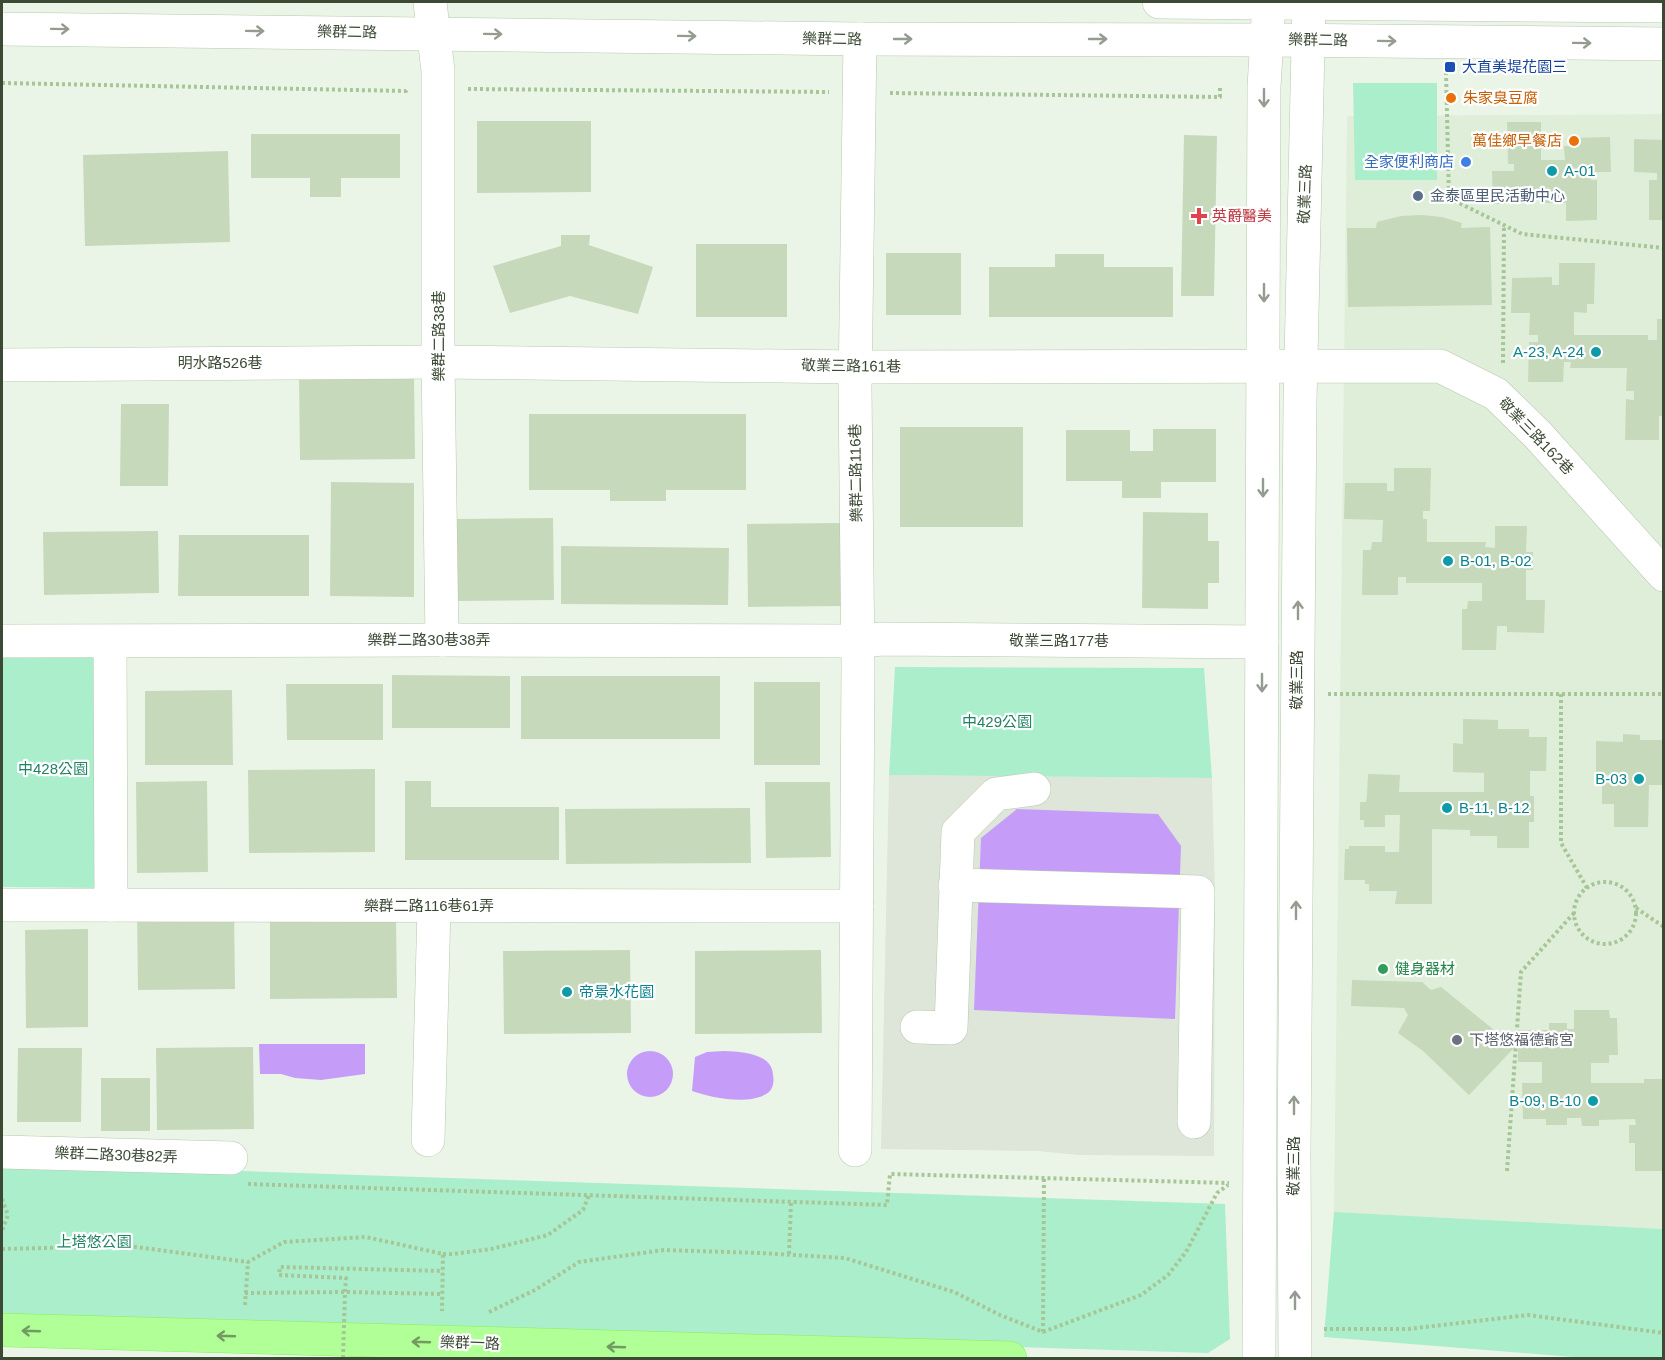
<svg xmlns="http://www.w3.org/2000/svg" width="1665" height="1360" font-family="Arial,'Noto Sans TC',sans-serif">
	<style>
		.residential { fill: #dfeed9 }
		.industrial { fill: #dee5d9 }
		.green { fill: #abeecb }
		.water { fill: #c59df9 }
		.building { fill: #c6d9bb }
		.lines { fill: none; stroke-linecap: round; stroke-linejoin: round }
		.minor-casing { stroke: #b7c8ae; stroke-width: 34 }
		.major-casing { stroke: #82f259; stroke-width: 34 }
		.path { stroke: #a7c698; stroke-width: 4; stroke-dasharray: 3 3; stroke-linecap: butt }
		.minor { stroke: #fff; stroke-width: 33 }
		.major { stroke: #b1ff97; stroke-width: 33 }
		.path-bridge { stroke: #a7c698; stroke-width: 4; stroke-dasharray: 3 3; stroke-linecap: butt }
		.oneway { stroke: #949b90 }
		.oneway2 { stroke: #719b61 }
		.transit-dot { fill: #1a4fb4; stroke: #fff; stroke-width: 2 }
		.food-dot { fill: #e8710a; stroke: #fff; stroke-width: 2 }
		.shop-dot { fill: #3f7fe0; stroke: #fff; stroke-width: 2 }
		.culture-dot { fill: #0f9aa8; stroke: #fff; stroke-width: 2 }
		.service-dot { fill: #5c6f8a; stroke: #fff; stroke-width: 2 }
		.health-dot { fill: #e0444e; stroke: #fff; stroke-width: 2 }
		.leisure-dot { fill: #2e9e5b; stroke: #fff; stroke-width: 2 }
		.worship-dot { fill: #6b7280; stroke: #fff; stroke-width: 2 }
		.labels { text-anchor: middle; stroke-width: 4.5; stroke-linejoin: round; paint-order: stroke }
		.street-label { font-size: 15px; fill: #3c4a35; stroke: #fff }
		.transit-label { font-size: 15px; fill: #164399; stroke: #fff; text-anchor: start }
		.food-label { font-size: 15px; fill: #c56008; stroke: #fff; text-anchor: start }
		.shop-label { font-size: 15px; fill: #366cbe; stroke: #fff; text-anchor: end }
		.culture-label { font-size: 15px; fill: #0d838f; stroke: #fff; text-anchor: start }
		.service-label { font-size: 15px; fill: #4e5e75; stroke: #fff; text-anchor: start }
		.health-label { font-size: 15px; fill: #be3a42; stroke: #fff; text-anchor: start }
		.park-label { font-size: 15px; fill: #218361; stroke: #fff }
		.leisure-label { font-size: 15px; fill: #27864d; stroke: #fff; text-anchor: start }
		.worship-label { font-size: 15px; fill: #5b616d; stroke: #fff; text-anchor: start }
	</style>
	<rect width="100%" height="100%" fill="#ebf5e7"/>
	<path class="residential" d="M1663 114V1229L1334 1212 1347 116Z"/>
	<path class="industrial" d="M889 775 1212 778 1215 894 1214 1156 1079 1155 1037 1151 881 1149Z"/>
	<g class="green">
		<path d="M1353 83H1437V180H1355Z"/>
		<path d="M2 650H103L104 888 2 887Z"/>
		<path d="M895 667 1204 668 1212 778 889 775Z"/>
		<path d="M2 1163 1225 1204 1230 1339 1208 1353 2 1315Z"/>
		<path d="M1334 1212 1663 1229V1358H1585L1324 1337Z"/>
	</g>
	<g class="water">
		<path d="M1017 809 1158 814 1181 846 1175 1019 974 1010 981 838Z"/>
		<path d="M259 1044H365V1074L321 1080 295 1078 281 1074H260Z"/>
		<path d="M724 1051C742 1052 772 1053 773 1075 774 1080 774 1087 769 1092 752 1106 711 1098 692 1091L695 1057 707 1052Z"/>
		<circle cx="650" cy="1074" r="23"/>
	</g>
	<g class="building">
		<path d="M477 121H591V192L477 193Z"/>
		<path d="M1507 122H1541V160H1565L1564 146H1572V138L1610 137 1611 172H1591V180H1597V220L1566 221V203H1541V196H1531V204H1493L1492 171H1514V164H1508Z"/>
		<path d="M251 134H400V178H341V197H310V178H251Z"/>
		<path d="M1184 135 1217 136 1214 296H1181Z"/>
		<path d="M1634 139 1664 140V220H1649V180H1657V173L1634 172Z"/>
		<path d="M228 151 230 242 85 246 83 155Z"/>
		<path d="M1422 215 1442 217 1462 223 1461 228 1490 227 1492 305 1348 307 1347 228H1376L1377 222 1401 216Z"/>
		<path d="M561 235H590L589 245 653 267 638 314 570 296 510 313 493 266 561 246Z"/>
		<rect x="696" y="244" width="91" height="73"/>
		<rect x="886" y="253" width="75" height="62"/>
		<path d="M1055 254H1104V267H1173V317H989V267H1055Z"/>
		<path d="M1559 263H1595L1594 304H1587V313L1574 312V335H1648V340H1657V319H1664V416H1659V440H1625L1626 399 1634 400V391H1626L1627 368H1570L1571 362H1564L1563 382H1528L1529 342H1538V335H1529L1530 313H1511L1512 278 1552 277V285H1559Z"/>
		<path d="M414 375 415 459 300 460 299 377Z"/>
		<path d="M121 404H169L168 486H120Z"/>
		<path d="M529 414H746V490H666V501H610V490H529Z"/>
		<rect x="900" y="427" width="123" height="100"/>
		<path d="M1153 429H1216V482H1161V498H1122V481H1066V430H1130V451H1153Z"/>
		<path d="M1394 468H1431L1430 511H1423V519H1427V542H1486L1485 547 1495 548V526H1527L1526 552H1533V570H1526V600H1545L1544 633 1507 632V626H1497L1496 650H1462V609H1467L1468 601H1482V583H1406V577H1398V595H1362L1363 550H1371L1372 542H1382L1383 520 1344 519 1345 483H1387V491H1394Z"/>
		<path d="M331 482 414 483V597L330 596Z"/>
		<path d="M1143 512 1208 513V541H1219V583H1208V609L1142 608Z"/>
		<path d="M553 518 554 600 457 601 456 519Z"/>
		<path d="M844 523 845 606 748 607 747 524Z"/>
		<path d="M158 531 159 593 44 595 43 532Z"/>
		<path d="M179 535H309V596H178Z"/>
		<path d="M561 546 729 548 728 605 561 604Z"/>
		<path d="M392 675 510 676V728H392Z"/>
		<rect x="521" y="676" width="199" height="63"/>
		<rect x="754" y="682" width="66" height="83"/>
		<path d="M286 684H383V740H287Z"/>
		<path d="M232 690 233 765H145V691Z"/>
		<path d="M1463 719 1498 720V729H1529V737H1547L1546 771H1530V796H1534V822H1529V848H1497V836H1470V830L1432 829V904H1395L1397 891H1369V884H1365V880H1344L1345 849H1349V846H1385V852H1399L1400 815H1385V827H1364V820H1360V802H1366L1367 796 1368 774 1400 775 1399 792H1484V773L1453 772V743L1463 744Z"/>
		<path d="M1623 734 1640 735V740H1664V785H1649L1648 827H1614V804H1602V782H1613L1614 775H1596V741L1623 742Z"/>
		<path d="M375 769V852L249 853 248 770Z"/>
		<path d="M207 781 208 872 137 873 136 782Z"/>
		<path d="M405 781H431V807H559V860H405Z"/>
		<path d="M765 782H830L831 857 766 858Z"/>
		<path d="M750 808 751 863 566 864 565 809Z"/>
		<path d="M234 907 235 989 138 990 137 908Z"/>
		<path d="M396 915 397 998 270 999V916Z"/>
		<path d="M88 929V1027L26 1028 25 930Z"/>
		<path d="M630 950 631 1033 504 1034 503 951Z"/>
		<path d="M821 950 822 1033 695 1034V951Z"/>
		<path d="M1352 980 1422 982 1431 990 1441 987 1515 1047 1469 1095 1423 1051 1398 1033 1408 1015 1404 1008 1351 1006Z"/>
		<path d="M1574 1010H1609L1610 1018H1617L1618 1055H1609V1063H1591V1083H1644V1079H1662L1664 1171H1635V1143H1629V1125H1636L1635 1119 1599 1120V1126H1582L1581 1118H1567V1125H1546V1119H1523L1522 1083H1542V1062H1518V1030H1549V1023H1567V1029H1574Z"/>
		<path d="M253 1047 254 1129 157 1130 156 1048Z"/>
		<path d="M18 1048H82L81 1122H17Z"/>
		<rect x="101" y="1078" width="49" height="53"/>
	</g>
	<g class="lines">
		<g class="minor-casing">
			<g id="minor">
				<path d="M430 2 438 71V362L442 640"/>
				<path d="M1159 2 1664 6"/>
				<path d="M2 29 860 39 1267 40 1664 44"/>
				<path d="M2 365 438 362 857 367 1440 366 1496 394 1537 434 1664 575"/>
				<path d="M2 641 442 640 857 641 883 639 1262 642"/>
				<path d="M110 642 111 905"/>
				<path d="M955 885 1198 892 1194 1122"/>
				<path d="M2 905 857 906"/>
				<path d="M917 1027 951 1028 958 832 996 794 1034 789"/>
				<path d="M428 1140 434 906"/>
				<path d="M855 1150 858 666 855 388 860 39"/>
				<path d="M2 1152 231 1158"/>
				<path d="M1259 1358 1264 87 1269 2"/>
				<path d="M1295 1358 1294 1152 1300 403 1309 2"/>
			</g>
		</g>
		<g class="major-casing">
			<path id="major" d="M2 1330 1010 1358"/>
		</g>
		<g class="path">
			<path d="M1446 72 1449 198 1522 234 1664 248"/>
			<path d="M2 83 406 91 407 89"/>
			<path d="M468 89 829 92"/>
			<path d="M890 93 1220 97V86"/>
			<path d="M1503 363 1504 225"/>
			<path d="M1328 694H1664"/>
			<path d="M1561 694V843L1587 888"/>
			<circle cx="1605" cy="913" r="31"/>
			<path d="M1636 908 1664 927"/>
			<path d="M1507 1171 1521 972 1574 913"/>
			<path d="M248 1184 887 1205 890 1174 1229 1183"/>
			<path d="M2 1199 8 1215 2 1231"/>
			<path d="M2 1249 129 1246 248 1262 284 1242 366 1237 443 1254 442 1311"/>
			<path d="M443 1254H453L491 1249 548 1235 583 1210 589 1195"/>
			<path d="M789 1254 791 1202"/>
			<path d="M345 1292 346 1278 279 1275 280 1267 443 1271"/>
			<path d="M245 1293 345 1292 442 1294"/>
			<path d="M245 1305 248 1262"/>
			<path d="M489 1312 535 1290 579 1262 664 1250 760 1253 845 1258 954 1292 1000 1315 1043 1332 1141 1295 1168 1275 1186 1252 1217 1193 1228 1185"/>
			<path d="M1324 1329H1408L1528 1315 1664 1333"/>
			<path d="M1043 1332 1044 1179"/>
		</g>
		<use href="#minor" class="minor"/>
		<use href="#major" class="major"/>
		<path class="path-bridge" d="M343 1358 345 1292"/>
	</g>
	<defs><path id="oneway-shaft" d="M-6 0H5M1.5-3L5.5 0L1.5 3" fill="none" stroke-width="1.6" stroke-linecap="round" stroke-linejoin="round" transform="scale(1.5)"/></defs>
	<g class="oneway">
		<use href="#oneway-shaft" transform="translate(60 29) rotate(1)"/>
		<use href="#oneway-shaft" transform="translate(255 31) rotate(1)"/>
		<use href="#oneway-shaft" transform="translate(493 34) rotate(1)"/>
		<use href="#oneway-shaft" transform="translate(687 36) rotate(1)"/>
		<use href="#oneway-shaft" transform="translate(903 39)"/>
		<use href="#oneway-shaft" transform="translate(1098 39)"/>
		<use href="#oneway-shaft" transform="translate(1387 41) rotate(1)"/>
		<use href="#oneway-shaft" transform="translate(1582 43) rotate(1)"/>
		<use href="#oneway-shaft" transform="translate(1264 98) rotate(90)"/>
		<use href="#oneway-shaft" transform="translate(1264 293) rotate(90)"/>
		<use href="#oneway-shaft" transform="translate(1263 488) rotate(90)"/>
		<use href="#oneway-shaft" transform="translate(1298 610) rotate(-90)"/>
		<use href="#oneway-shaft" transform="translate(1262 683) rotate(90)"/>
		<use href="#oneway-shaft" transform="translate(1296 910) rotate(-90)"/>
		<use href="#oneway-shaft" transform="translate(1294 1105) rotate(-90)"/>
		<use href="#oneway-shaft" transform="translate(1295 1300) rotate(-90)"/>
	</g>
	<g class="oneway2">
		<use href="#oneway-shaft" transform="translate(31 1331) rotate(-178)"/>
		<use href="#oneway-shaft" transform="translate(226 1336) rotate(-178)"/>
		<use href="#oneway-shaft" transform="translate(421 1342) rotate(-178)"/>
		<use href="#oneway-shaft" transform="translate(616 1347) rotate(-178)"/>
	</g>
	<rect class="transit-dot" x="1444" y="61" width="12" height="12" rx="3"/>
	<g class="food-dot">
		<circle cx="1451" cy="98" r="6"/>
		<circle cx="1574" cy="141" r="6"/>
	</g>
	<circle class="shop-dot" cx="1466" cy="162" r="6"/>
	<g class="culture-dot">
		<circle cx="1552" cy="171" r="6"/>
		<circle cx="1596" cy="352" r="6"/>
		<circle cx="1448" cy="561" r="6"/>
		<circle cx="1639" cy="779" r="6"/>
		<circle cx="1447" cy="808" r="6"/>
		<circle cx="567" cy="992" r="6"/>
		<circle cx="1593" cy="1101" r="6"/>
	</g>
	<circle class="service-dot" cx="1418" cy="196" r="6"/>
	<path class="health-dot" d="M1196 207h6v6h6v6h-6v6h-6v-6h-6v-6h6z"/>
	<circle class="leisure-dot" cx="1383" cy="969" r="6"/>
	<circle class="worship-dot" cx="1457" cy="1040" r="6"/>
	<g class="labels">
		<g class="street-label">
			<text transform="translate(347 32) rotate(1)" y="5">樂群二路</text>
			<text transform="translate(832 39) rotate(1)" y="5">樂群二路</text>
			<text transform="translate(1318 40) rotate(1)" y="5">樂群二路</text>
			<text transform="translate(1305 194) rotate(-88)" y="5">敬業三路</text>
			<text transform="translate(439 336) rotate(-90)" y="5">樂群二路38巷</text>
			<text x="220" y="368">明水路526巷</text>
			<text transform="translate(851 366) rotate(1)" y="5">敬業三路161巷</text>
			<text transform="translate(1536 436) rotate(46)" y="5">敬業三路162巷</text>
			<text transform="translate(856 473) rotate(-91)" y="5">樂群二路116巷</text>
			<text x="429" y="645">樂群二路30巷38弄</text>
			<text x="1059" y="646">敬業三路177巷</text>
			<text transform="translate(1297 680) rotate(-90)" y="5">敬業三路</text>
			<text x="429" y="911">樂群二路116巷61弄</text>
			<text transform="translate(116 1155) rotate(2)" y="5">樂群二路30巷82弄</text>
			<text transform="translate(1294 1166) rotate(-90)" y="5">敬業三路</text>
			<text transform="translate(470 1343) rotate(2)" y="5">樂群一路</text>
		</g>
		<g class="transit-label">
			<text x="1462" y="72">大直美堤花園三</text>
		</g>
		<g class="food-label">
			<text x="1463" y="103">朱家臭豆腐</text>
			<text x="1562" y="146" text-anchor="end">萬佳鄉早餐店</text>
		</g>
		<g class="shop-label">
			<text x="1454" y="167">全家便利商店</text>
		</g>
		<g class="culture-label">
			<text x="1564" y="176">A-01</text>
			<text x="1584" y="357" text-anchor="end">A-23, A-24</text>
			<text x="1460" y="566">B-01, B-02</text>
			<text x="1627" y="784" text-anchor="end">B-03</text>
			<text x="1459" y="813">B-11, B-12</text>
			<text x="579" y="997">帝景水花園</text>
			<text x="1581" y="1106" text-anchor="end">B-09, B-10</text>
		</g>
		<g class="service-label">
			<text x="1430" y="201">金泰區里民活動中心</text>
		</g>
		<g class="health-label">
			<text x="1212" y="221">英爵醫美</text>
		</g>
		<g class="park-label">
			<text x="997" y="727">中429公園</text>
			<text x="53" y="774">中428公園</text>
			<text x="94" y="1247">上塔悠公園</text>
		</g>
		<g class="leisure-label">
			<text x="1395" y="974">健身器材</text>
		</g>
		<g class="worship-label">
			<text x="1469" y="1045">下塔悠福德爺宮</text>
		</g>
	</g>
	<rect width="1665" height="1360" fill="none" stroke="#3c4a35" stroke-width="6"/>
</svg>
